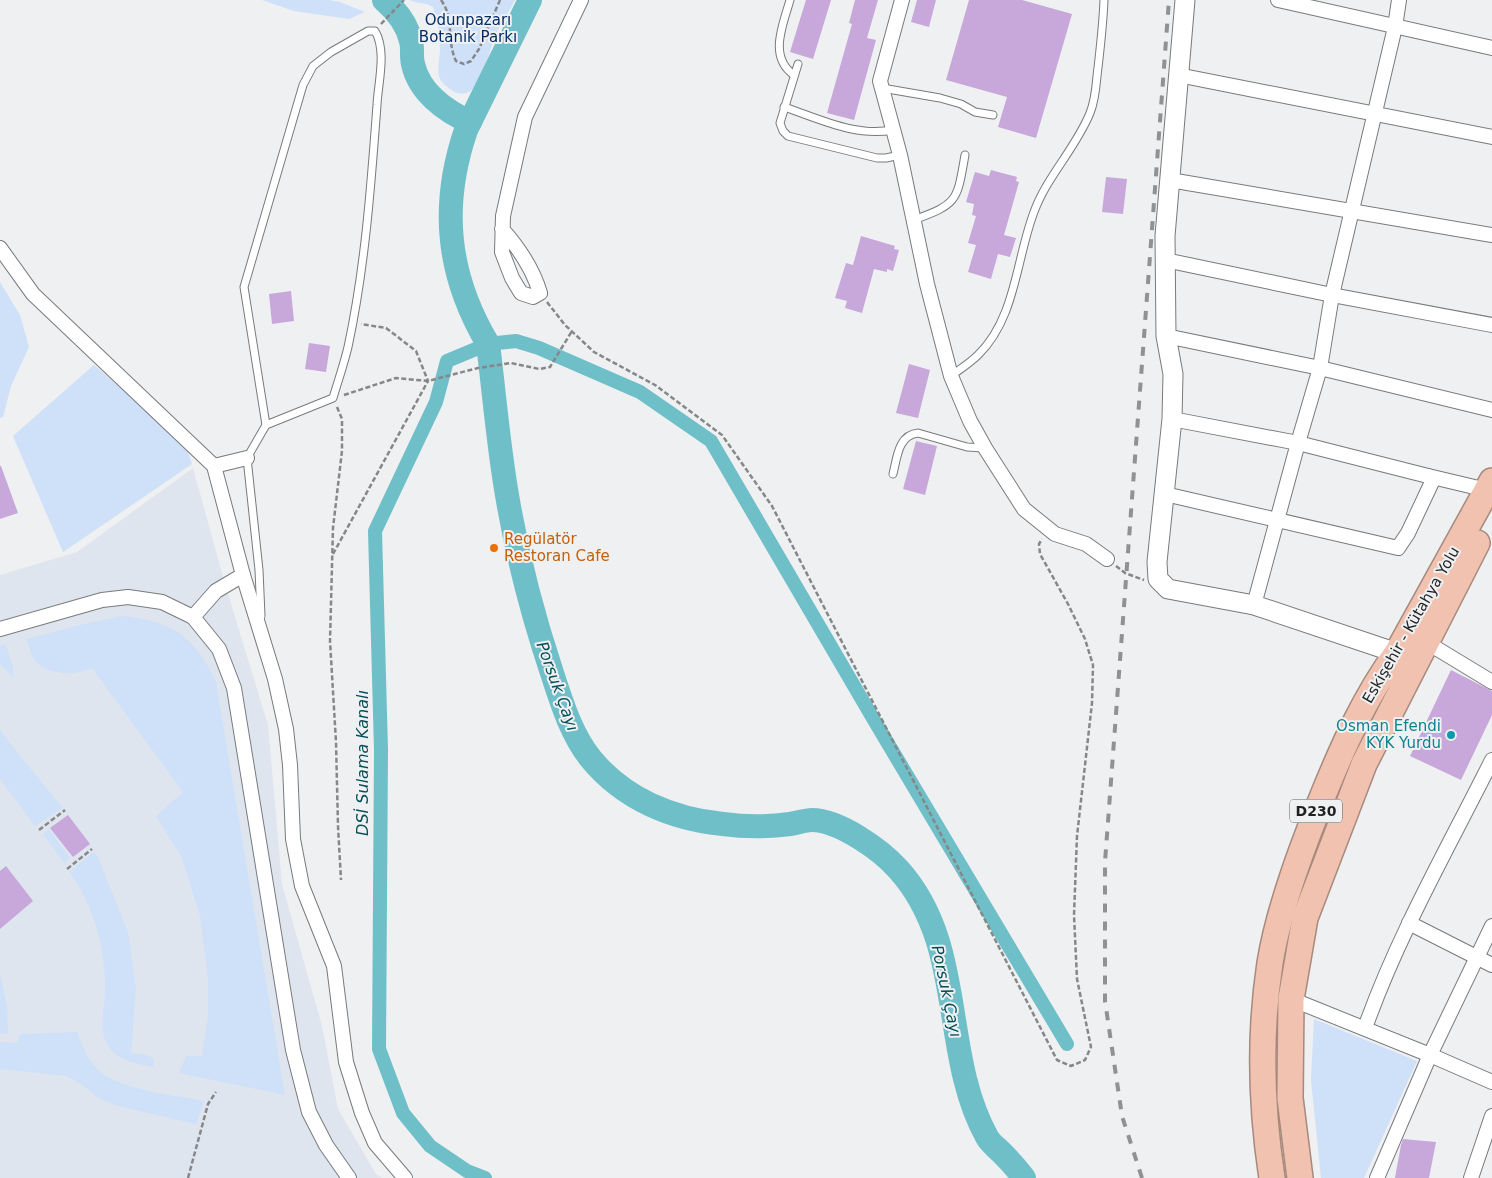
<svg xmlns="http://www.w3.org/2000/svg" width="1492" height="1178" font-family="'DejaVu Sans',sans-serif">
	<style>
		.built { fill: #dfe5ee }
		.green { fill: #cfe0f9 }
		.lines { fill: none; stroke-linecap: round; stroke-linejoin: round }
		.canal { stroke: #6fbfc8; stroke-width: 14 }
		.river { stroke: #6fbfc8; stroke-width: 24 }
		.building { fill: #c8a7db }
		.lane-casing { stroke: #787a7c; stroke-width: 9 }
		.street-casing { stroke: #787a7c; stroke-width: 16 }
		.secondary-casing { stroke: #787a7c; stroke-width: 21 }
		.highway-casing { stroke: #a7897d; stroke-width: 28 }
		.path { stroke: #858788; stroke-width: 2.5; stroke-dasharray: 5 2.5; stroke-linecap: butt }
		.lane { stroke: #fff; stroke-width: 7 }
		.street { stroke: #fff; stroke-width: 14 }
		.secondary { stroke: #fff; stroke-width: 19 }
		.highway { stroke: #f0c2af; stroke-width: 25 }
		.rail { stroke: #8f9193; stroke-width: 4; stroke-dasharray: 9 9; stroke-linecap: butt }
		.food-dot { fill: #e8710a; stroke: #eef0f2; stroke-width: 2 }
		.culture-dot { fill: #0f9aa8; stroke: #eef0f2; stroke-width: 2 }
		.labels { text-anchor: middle; stroke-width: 4; stroke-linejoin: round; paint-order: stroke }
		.shield { fill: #eef0f2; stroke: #5d5e60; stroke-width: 1 }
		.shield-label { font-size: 14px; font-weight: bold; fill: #1f2021 }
		.park-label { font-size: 15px; fill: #032c65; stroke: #eef0f2 }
		.food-label { font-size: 15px; fill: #c56008; stroke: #eef0f2; text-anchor: start }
		.street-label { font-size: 15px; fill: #1f2021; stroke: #eef0f2 }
		.culture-label { font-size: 15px; fill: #0d838f; stroke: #eef0f2; text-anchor: end }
		.water-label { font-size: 16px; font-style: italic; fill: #034f56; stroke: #eef0f2 }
	</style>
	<rect width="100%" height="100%" fill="#eef0f2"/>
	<path class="built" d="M193 468 225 584 268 725 282 884 322 1026 338 1109 376 1174 382 1178H0V575L77 552Z"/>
	<g class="green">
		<path d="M262 0H329L340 2 365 12 349 19 294 11Z"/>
		<path d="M409 0H515C509 12 500 24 495 37 487 54 481 103 455 92 448 88 441 83 439 76 437 67 440 57 440 49 441 34 437 21 433 7 425 2 418 4 409 0Z"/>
		<path d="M0 282 20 315 29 347 11 386 3 417 0 418Z"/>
		<path d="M94 365 185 443 192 464 63 552 13 436Z"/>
		<path d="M123 616C172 621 196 637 216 682L285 1095 179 1073 186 1056H202L208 1015V978L200 916 182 858 156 816 183 792 92 668C75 676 45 676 33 658 30 652 29 645 26 639L92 622Z"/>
		<path d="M6 645 13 667V677L0 664V646Z"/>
		<path d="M0 730 24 761 63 808 35 826 0 779Z"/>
		<path d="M49 829 70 858 64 863 43 834Z"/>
		<path d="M94 852 98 857 128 932 136 989 131 1053 149 1055 154 1060 153 1067C137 1064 119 1061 109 1047 96 1027 106 1009 105 987 105 948 93 903 69 872Z"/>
		<path d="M0 974 7 1006 8 1034 0 1033Z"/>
		<path d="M1314 1019 1417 1061 1364 1178H1321L1311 1080Z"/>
		<path d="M77 1032C82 1044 87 1059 97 1069 119 1090 174 1095 204 1101L196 1124 117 1106 98 1098 84 1086 67 1076 0 1069V1042L17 1043 20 1034Z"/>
	</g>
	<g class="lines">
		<path class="canal" d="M485 1178 467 1171 430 1146 403 1113 379 1049 381 750 375 531 436 402 447 361 488 344 516 341 539 348 640 392 711 441 874 720 1067 1044"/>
		<g class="river">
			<path d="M384 0C397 11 407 24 411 41 413 48 411 56 413 64 419 92 445 111 470 122"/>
			<path d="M530 0 466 130C440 206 447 275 488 344 494 392 498 441 506 489 516 551 532 613 552 673 562 703 571 734 591 759 624 799 672 819 723 824 745 827 768 827 790 824 797 823 805 820 812 820 839 820 881 850 898 869 967 945 940 1052 987 1137 990 1143 997 1148 1002 1153 1010 1161 1017 1169 1024 1178"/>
		</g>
	</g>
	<g class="building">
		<path d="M806 0H831L813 59 790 52Z"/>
		<path d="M855 0H878L867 38 876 40 854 120 827 113 852 24 849 23Z"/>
		<path d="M917 0H936L929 27 911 22Z"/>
		<path d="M969 0H1022L1072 14 1036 138 998 127 1007 97 946 80Z"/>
		<path d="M991 170 1017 177 1016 181 1019 182 1004 235 1016 238 1010 257 998 254 991 279 968 272 976 245 968 243 976 216 972 215 974 204 966 202 975 172 989 176Z"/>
		<path d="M1106 177 1127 179 1123 214 1102 212Z"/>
		<path d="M861 236 895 246 894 249 899 250 893 271 887 269V272L874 269 862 313 845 308 847 301 835 298 846 263 853 265Z"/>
		<path d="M291 291 294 321 272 324 269 294Z"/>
		<path d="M309 343 330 346 326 372 305 369Z"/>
		<path d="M909 364 930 370 918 418 896 413Z"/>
		<path d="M916 441 937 446 925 495 903 489Z"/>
		<path d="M0 466H1L18 513 0 519Z"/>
		<path d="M1451 670 1492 691V715L1461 780 1410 756Z"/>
		<path d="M68 815 90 844 73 857 50 828Z"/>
		<path d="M6 866 33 901 0 929V871Z"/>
		<path d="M1403 1139 1436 1142 1429 1178H1395L1401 1145Z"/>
	</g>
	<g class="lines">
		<g class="lane-casing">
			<g id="lane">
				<path d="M790 0C783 25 768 57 794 75"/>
				<path d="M368 31H375C387 51 378 83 377 105 371 186 365 268 348 347 344 364 338 381 333 398L266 425 244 287 303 85 313 66 331 52Z"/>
				<path d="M798 64 780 123 783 131 788 136 877 158H886L900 155"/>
				<path d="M882 88 940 98 961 104 975 112 993 115"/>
				<path d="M784 107C820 119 855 137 893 130"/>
				<path d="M913 220C959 204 957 200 965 155"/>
				<path d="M951 376C960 369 970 363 978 355 1016 318 1016 259 1034 212 1047 176 1076 148 1090 113 1095 101 1096 88 1097 76 1100 51 1103 25 1104 0"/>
				<path d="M893 474C897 458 898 435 918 433L967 447 984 448"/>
				<path d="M261 616 259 570 247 458 266 425"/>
			</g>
		</g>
		<g class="street-casing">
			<g id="street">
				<path d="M902 0 880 81 900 155 927 284 951 376 970 421 985 448 1024 509 1055 534 1086 544 1107 559"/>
				<path d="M1278 0 1492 48"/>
				<path d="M1178 75 1492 137"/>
				<path d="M1170 180 1492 235"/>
				<path d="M502 229C518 247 533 269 540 293L533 297 521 293 512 278 502 252 503 216 525 117 581 0"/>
				<path d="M0 248 33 294 214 466 243 575 275 679 286 729 290 765 293 839 302 886 334 966 346 1062 362 1113 375 1143 405 1178"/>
				<path d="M1165 260 1332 295 1492 325"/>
				<path d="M1166 336 1320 368 1492 410"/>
				<path d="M214 466 247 458"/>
				<path d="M1428 476 1487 490"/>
				<path d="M1165 494 1398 548 1408 533 1432 482 1428 476 1298 443 1172 419"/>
				<path d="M1254 605 1298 443 1320 368 1332 295 1395 27 1399 0"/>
				<path d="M193 617 216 591 243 575"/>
				<path d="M0 629 102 600 128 597 162 602 193 617 219 649 234 688 293 1050 309 1112 326 1145 349 1178"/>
				<path d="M1426 642 1492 682"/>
				<path d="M1409 923 1492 965"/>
				<path d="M1492 926 1430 1055 1492 1082"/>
				<path d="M1291 999 1430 1055 1377 1178"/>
				<path d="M1365 1028C1398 935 1448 848 1492 760"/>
				<path d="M1471 1178 1492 1116"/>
			</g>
		</g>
		<g class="secondary-casing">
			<path id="secondary" d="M1185 0 1165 236 1166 336 1173 374 1172 419 1157 562 1158 579 1168 589 1254 605 1397 653"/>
		</g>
		<g class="highway-casing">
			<g id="highway">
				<path d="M1272 1178C1261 1106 1259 1035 1270 963 1279 908 1303 845 1324 793 1344 744 1366 695 1397 653L1492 481"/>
				<path d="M1300 1178 1290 1098 1291 999 1305 918 1364 764 1477 543"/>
			</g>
		</g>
		<g class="path">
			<path d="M441 0C455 19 446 40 456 61L464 64 471 61 479 49 500 0"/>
			<path d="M381 24 404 0"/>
			<path d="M547 302 565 325 594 352 655 385 722 435 772 506 1057 1060 1071 1066 1085 1060 1091 1047 1077 979 1074 915 1077 836 1092 703 1093 665 1085 639 1068 604 1040 554 1039 544 1042 539"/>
			<path d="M344 395 396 378 428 381 478 368 511 363 539 369 550 367 572 331"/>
			<path d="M337 407 342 419V451L333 528 330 641 336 742 338 826 341 880"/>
			<path d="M333 554 428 381 416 351 386 328 361 324"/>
			<path d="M1116 566 1125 573 1144 580"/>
			<path d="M39 830 65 810"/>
			<path d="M67 869 92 849"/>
			<path d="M188 1178 208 1104 216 1092"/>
		</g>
		<use href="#lane" class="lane"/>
		<use href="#street" class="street"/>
		<use href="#secondary" class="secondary"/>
		<use href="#highway" class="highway"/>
		<path class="rail" d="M1142 1178 1122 1116 1105 1001V862L1169 0"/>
	</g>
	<circle class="food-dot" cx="494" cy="548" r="5"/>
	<circle class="culture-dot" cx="1451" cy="735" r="5"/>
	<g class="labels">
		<rect class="shield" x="1290" y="799.5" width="52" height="23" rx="4"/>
		<g class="shield-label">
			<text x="1316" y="816">D230</text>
		</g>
		<g class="park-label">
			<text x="468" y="25">Odunpazarı<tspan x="468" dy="17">Botanik Parkı</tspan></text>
		</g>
		<g class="food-label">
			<text x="504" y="544">Regülatör<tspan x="504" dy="17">Restoran Cafe</tspan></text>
		</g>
		<g class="street-label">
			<text transform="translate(1411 625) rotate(-60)" y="5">Eskişehir - Kütahya Yolu</text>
		</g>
		<g class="culture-label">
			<text x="1441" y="731">Osman Efendi<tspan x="1441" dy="17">KYK Yurdu</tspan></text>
		</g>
		<g class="water-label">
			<text transform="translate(558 686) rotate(70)" y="6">Porsuk Çayı</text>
			<text transform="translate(362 763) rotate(-90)" y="6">DSİ Sulama Kanalı</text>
			<text transform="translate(947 991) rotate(78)" y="6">Porsuk Çayı</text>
		</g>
	</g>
</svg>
